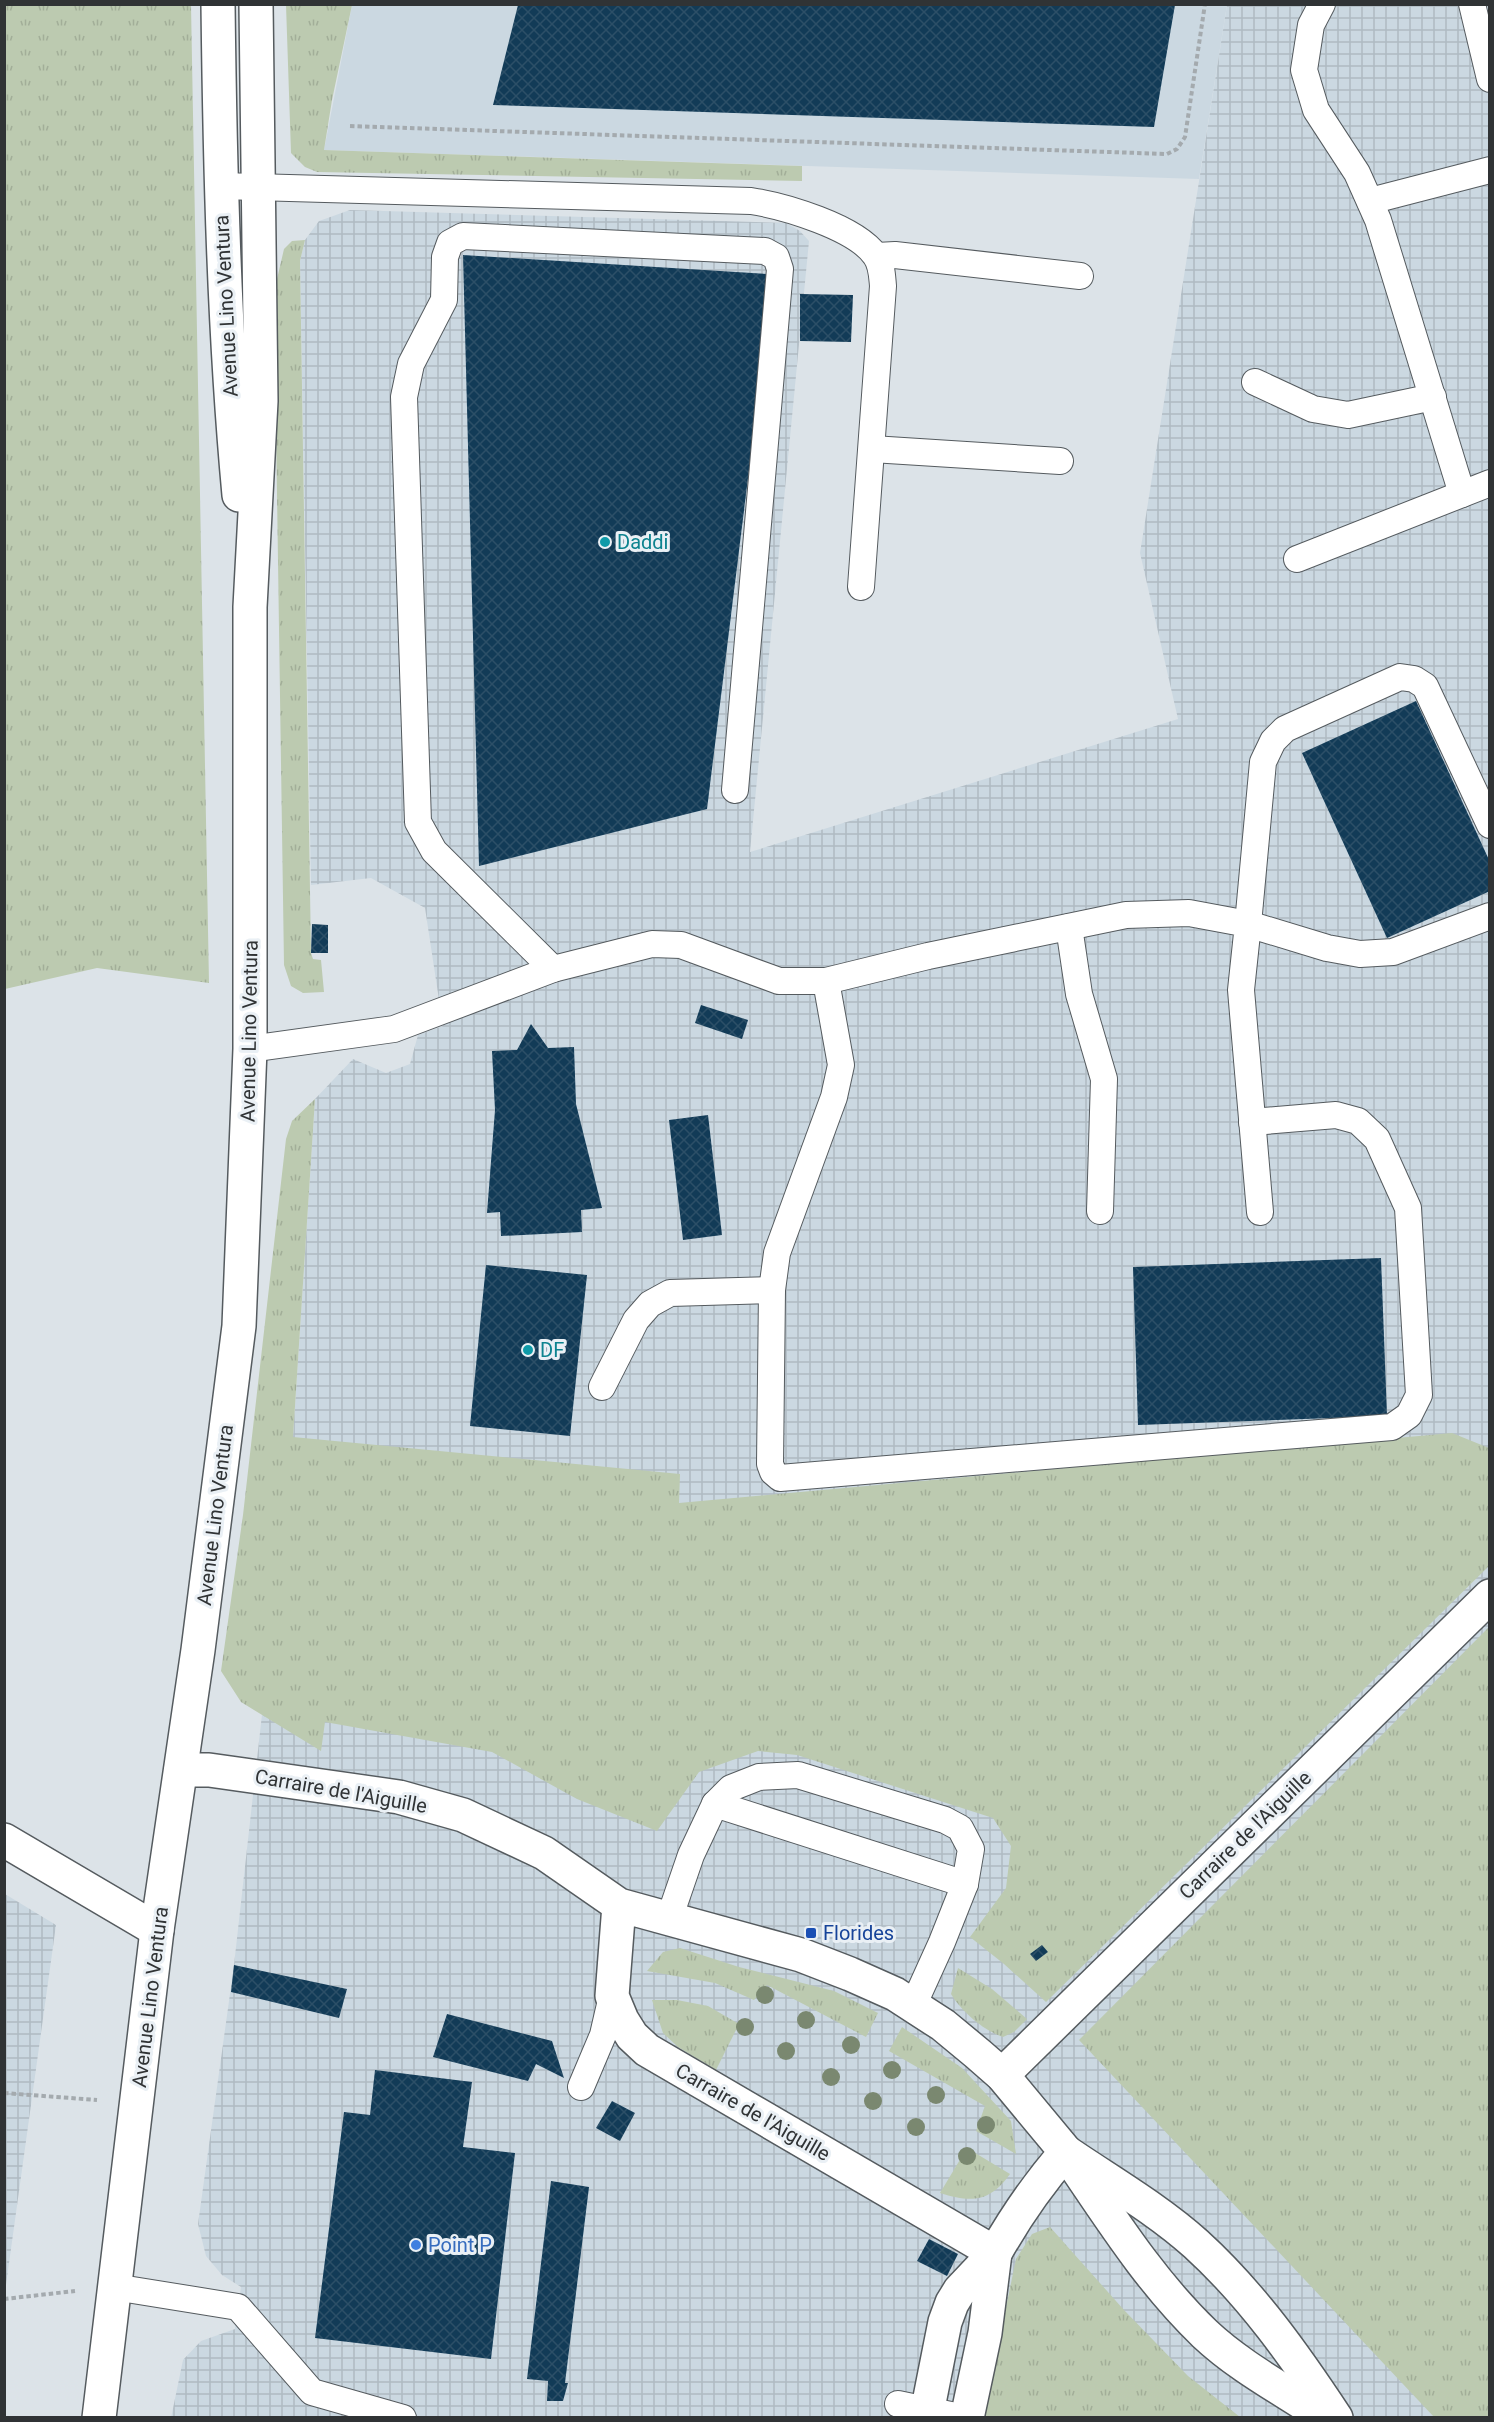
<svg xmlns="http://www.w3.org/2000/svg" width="1494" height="2422" font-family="Roboto,sans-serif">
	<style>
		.built { fill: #cbd8e1 }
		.industrial { fill: url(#industrial-grid) }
		.grass { fill: url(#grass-tufts) }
		.building { fill: url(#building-cross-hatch) }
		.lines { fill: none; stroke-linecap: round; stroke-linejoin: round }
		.service-casing { stroke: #555b5f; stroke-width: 28 }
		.minor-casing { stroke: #555b5f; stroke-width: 36 }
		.secondary-casing { stroke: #555b5f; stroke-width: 36 }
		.path { stroke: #a4aaae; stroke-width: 4; stroke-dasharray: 4.5 3; stroke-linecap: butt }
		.service { stroke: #fff; stroke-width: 26 }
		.minor { stroke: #fff; stroke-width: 33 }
		.secondary { stroke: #fff; stroke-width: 33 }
		.tree { fill: #7a8870 }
		.culture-dot { fill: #0f9aa8; stroke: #eaf0f5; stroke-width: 2 }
		.transit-dot { fill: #1a4fb4; stroke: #eaf0f5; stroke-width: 2 }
		.shop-dot { fill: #3f7fe0; stroke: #eaf0f5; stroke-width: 2 }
		.labels { text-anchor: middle; stroke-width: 6; stroke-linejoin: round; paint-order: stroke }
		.street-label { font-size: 20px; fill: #303335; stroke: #eaf0f5 }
		.culture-label { font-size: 20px; fill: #0d838f; stroke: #eaf0f5; text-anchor: start }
		.transit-label { font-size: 20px; fill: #164399; stroke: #eaf0f5; text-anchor: start }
		.shop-label { font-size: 20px; fill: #366cbe; stroke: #eaf0f5; text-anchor: start }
	</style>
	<defs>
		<pattern id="industrial-grid" width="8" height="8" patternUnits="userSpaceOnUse" patternTransform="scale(1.5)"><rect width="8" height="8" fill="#cbd8e1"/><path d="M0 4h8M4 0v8" fill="none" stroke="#afbac2"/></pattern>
		<pattern id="grass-tufts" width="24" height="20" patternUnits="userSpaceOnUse" patternTransform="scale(1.5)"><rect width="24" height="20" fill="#bccab0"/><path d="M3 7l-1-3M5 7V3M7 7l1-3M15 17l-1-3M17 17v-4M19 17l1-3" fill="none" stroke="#a2ae98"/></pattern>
		<pattern id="building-cross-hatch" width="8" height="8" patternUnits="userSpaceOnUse" patternTransform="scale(1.5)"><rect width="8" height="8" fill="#123b57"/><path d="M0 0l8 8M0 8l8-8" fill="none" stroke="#2c4f67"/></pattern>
	</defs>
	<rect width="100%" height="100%" fill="#dce3e8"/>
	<path class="built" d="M352 5H1227L1199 179 324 150Z"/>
	<g class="industrial">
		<path d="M1227 5H1489V2417L171 2418 183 2360 201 2341 235 2329 241 2287 222 2275 206 2256 198 2224 234 1965 293 1437 315 1099 353 1059 386 1073 410 1064 418 1035 443 1026 425 908 371 878 311 885 300 261 305 240 319 221 350 210 786 223 800 231 809 241 750 852 1178 719 1140 553Z"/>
		<path d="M5 1894 56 1925 5 2292Z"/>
	</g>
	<g class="grass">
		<path d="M4 5H191L209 983 97 968 5 989Z"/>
		<path d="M286 5H352L332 100 324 150 802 166V181L317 172 305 167 291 153Z"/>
		<path d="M305 240 300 261 311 953 313 959 321 960 324 992 303 993 291 986 284 965 274 292 284 249 292 241Z"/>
		<path d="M315 1099 293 1437 680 1474 679 1503 1452 1433 1489 1448V1566L1046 2002 1004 1964 970 1937 1006 1888 1011 1846 993 1818 797 1755 758 1751 699 1772 657 1831 577 1799 492 1752 325 1722 321 1751 241 1702 221 1671 243 1515 286 1139 292 1121Z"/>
		<path d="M1489 1627V2417H1434L1079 2040Z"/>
		<path d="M680 1948 739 1967 834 1991 878 2013 866 2037 767 1985 754 2000 715 1983 647 1971 663 1952Z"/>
		<path d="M958 1968 992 1989 1027 2019 1014 2032 1003 2037C984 2031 961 2011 951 1994Z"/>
		<path d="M652 2000H677L708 2006 739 2024 716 2070 678 2047 663 2033Z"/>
		<path d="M902 2027 962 2068 1011 2121 1016 2154 976 2131 985 2106 889 2051Z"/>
		<path d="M967 2148 1010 2174C990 2202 972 2203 940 2193Z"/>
		<path d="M1050 2227 1124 2310 1188 2376 1240 2417 983 2418 1016 2259 1032 2234Z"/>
	</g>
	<g class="building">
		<path d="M518 5H1175L1154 127 493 105Z"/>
		<path d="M463 255 768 274 763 357 707 809 479 866Z"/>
		<path d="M800 294 853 295 851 342 800 341Z"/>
		<path d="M1416 701 1490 862V891L1387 938 1302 753Z"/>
		<path d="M312 924 328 925V953H311Z"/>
		<path d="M701 1005 748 1020 742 1039 695 1023Z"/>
		<path d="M531 1024 548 1048 574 1047 576 1104 602 1208 581 1210 582 1232 501 1236 500 1212 487 1213 495 1110 492 1051 517 1050Z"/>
		<path d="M708 1115 722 1235 683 1240 669 1120Z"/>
		<path d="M1381 1258 1387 1416 1138 1425 1133 1267Z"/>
		<path d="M486 1265 587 1275 570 1436 470 1426Z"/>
		<path d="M1042 1945 1048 1952 1036 1961 1030 1954Z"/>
		<path d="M234 1965 347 1989 339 2018 231 1992Z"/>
		<path d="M447 2014 552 2041 564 2078 536 2064 528 2081 433 2057Z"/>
		<path d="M375 2070 472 2082 463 2147 515 2153 491 2359 315 2338 344 2112 370 2115Z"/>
		<path d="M612 2101 635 2113 620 2141 596 2128Z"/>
		<path d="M551 2181 589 2187 565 2383H568L563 2401H547L548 2381 527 2379Z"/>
		<path d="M929 2239 958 2254 947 2276 917 2261Z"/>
	</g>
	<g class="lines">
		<g class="service-casing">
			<g id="service">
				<path d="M1322 4 1311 25 1304 70 1316 110 1357 173 1378 220 1462 494"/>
				<path d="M1472 4 1490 79"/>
				<path d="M221 186 751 201C784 206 855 227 875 255 882 264 882 275 883 286L861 587"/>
				<path d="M1370 201 1490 170"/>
				<path d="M877 256 895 255 1080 276"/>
				<path d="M1255 382 1313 409 1348 415 1433 397"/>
				<path d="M872 449 1060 461"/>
				<path d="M1297 559 1490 483"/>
				<path d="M1490 825 1425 686 1414 679 1400 677 1285 729 1273 741 1263 762 1248 924 1327 948 1360 954 1393 952 1490 916"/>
				<path d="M1069 927 1079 994 1104 1079 1100 1211"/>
				<path d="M553 969 434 851 418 822 404 397 411 364 444 300 445 257 450 243 463 236 765 251 776 257 780 269 735 790"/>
				<path d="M826 981 841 1065 834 1097 777 1253 772 1290 770 1464 773 1472 780 1478 1392 1427 1409 1415 1419 1395 1408 1208 1377 1139 1358 1121 1336 1115 1252 1122"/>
				<path d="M250 1049 394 1029 553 969 652 944 681 945 779 981H826L928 956 1126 915 1189 913 1248 924 1241 990 1260 1212"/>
				<path d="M602 1387 636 1320 650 1304 670 1293 772 1290"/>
				<path d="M715 1804 965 1884"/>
				<path d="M669 1919 691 1855 715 1804 731 1788 759 1777 798 1775 945 1820 960 1828 971 1849 965 1884 942 1942 913 2006"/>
				<path d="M581 2087 603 2035 612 1996"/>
				<path d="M114 2287 238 2307 312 2392 403 2418"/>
				<path d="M898 2404 965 2418"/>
			</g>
		</g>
		<g class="minor-casing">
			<g id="minor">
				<path d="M181 1770H209L399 1797 463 1815 544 1853 619 1905 801 1955 850 1974 895 1994 943 2025 978 2054 1002 2075 1066 2152C1038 2184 1016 2216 995 2253L647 2050 632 2036 622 2020 612 1996 619 1905"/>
				<path d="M4 1840 157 1930"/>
				<path d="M1002 2075 1490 1596"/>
				<path d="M1066 2152C1110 2182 1157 2209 1196 2244 1252 2295 1295 2356 1336 2418"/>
				<path d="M1075 2166C1115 2225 1153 2284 1205 2334 1240 2367 1286 2391 1326 2418"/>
				<path d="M926 2418 945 2322 952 2303 960 2290 995 2253 985 2333 967 2418"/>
			</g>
		</g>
		<g class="secondary-casing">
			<g id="secondary">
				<path d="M218 4C220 168 224 332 239 495"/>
				<path d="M99 2418 157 1930 198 1650 239 1326 250 1049V607L261 401 256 4"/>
			</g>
		</g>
		<g class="path">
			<path d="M350 126 1167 154 1177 149 1185 137 1205 4"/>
			<path d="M4 2093 97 2100"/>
			<path d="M4 2299 75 2291"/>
		</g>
		<use href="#service" class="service"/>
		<use href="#minor" class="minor"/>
		<use href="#secondary" class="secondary"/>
	</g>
	<g class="tree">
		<circle cx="765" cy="1995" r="9"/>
		<circle cx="806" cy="2020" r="9"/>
		<circle cx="745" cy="2027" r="9"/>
		<circle cx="851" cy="2045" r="9"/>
		<circle cx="786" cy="2051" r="9"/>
		<circle cx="892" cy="2070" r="9"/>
		<circle cx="831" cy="2077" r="9"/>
		<circle cx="936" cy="2095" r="9"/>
		<circle cx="873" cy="2101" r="9"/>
		<circle cx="986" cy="2125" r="9"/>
		<circle cx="916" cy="2127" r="9"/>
		<circle cx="967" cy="2156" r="9"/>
	</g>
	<g class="culture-dot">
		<circle cx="605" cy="542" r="6"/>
		<circle cx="528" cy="1350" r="6"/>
	</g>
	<rect class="transit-dot" x="805" y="1927" width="12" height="12" rx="3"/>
	<circle class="shop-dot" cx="416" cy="2245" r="6"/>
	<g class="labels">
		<g class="street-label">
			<text transform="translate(226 306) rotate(-93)" y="7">Avenue Lino Ventura</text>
			<text transform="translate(249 1031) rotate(-89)" y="7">Avenue Lino Ventura</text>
			<text transform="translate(215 1515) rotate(-83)" y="7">Avenue Lino Ventura</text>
			<text transform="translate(341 1791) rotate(10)" y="7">Carraire de l'Aiguille</text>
			<text transform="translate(1245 1835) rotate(-44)" y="7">Carraire de l'Aiguille</text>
			<text transform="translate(150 1997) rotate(-83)" y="7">Avenue Lino Ventura</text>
			<text transform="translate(753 2112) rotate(30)" y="7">Carraire de l'Aiguille</text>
		</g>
		<g class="culture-label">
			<text x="617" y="549">Daddi</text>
			<text x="540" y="1357">DF</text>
		</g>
		<g class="transit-label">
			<text x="823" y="1940">Florides</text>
		</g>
		<g class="shop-label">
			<text x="428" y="2252">Point P</text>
		</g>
	</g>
	<rect width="1494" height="2422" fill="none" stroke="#303335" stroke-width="12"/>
</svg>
